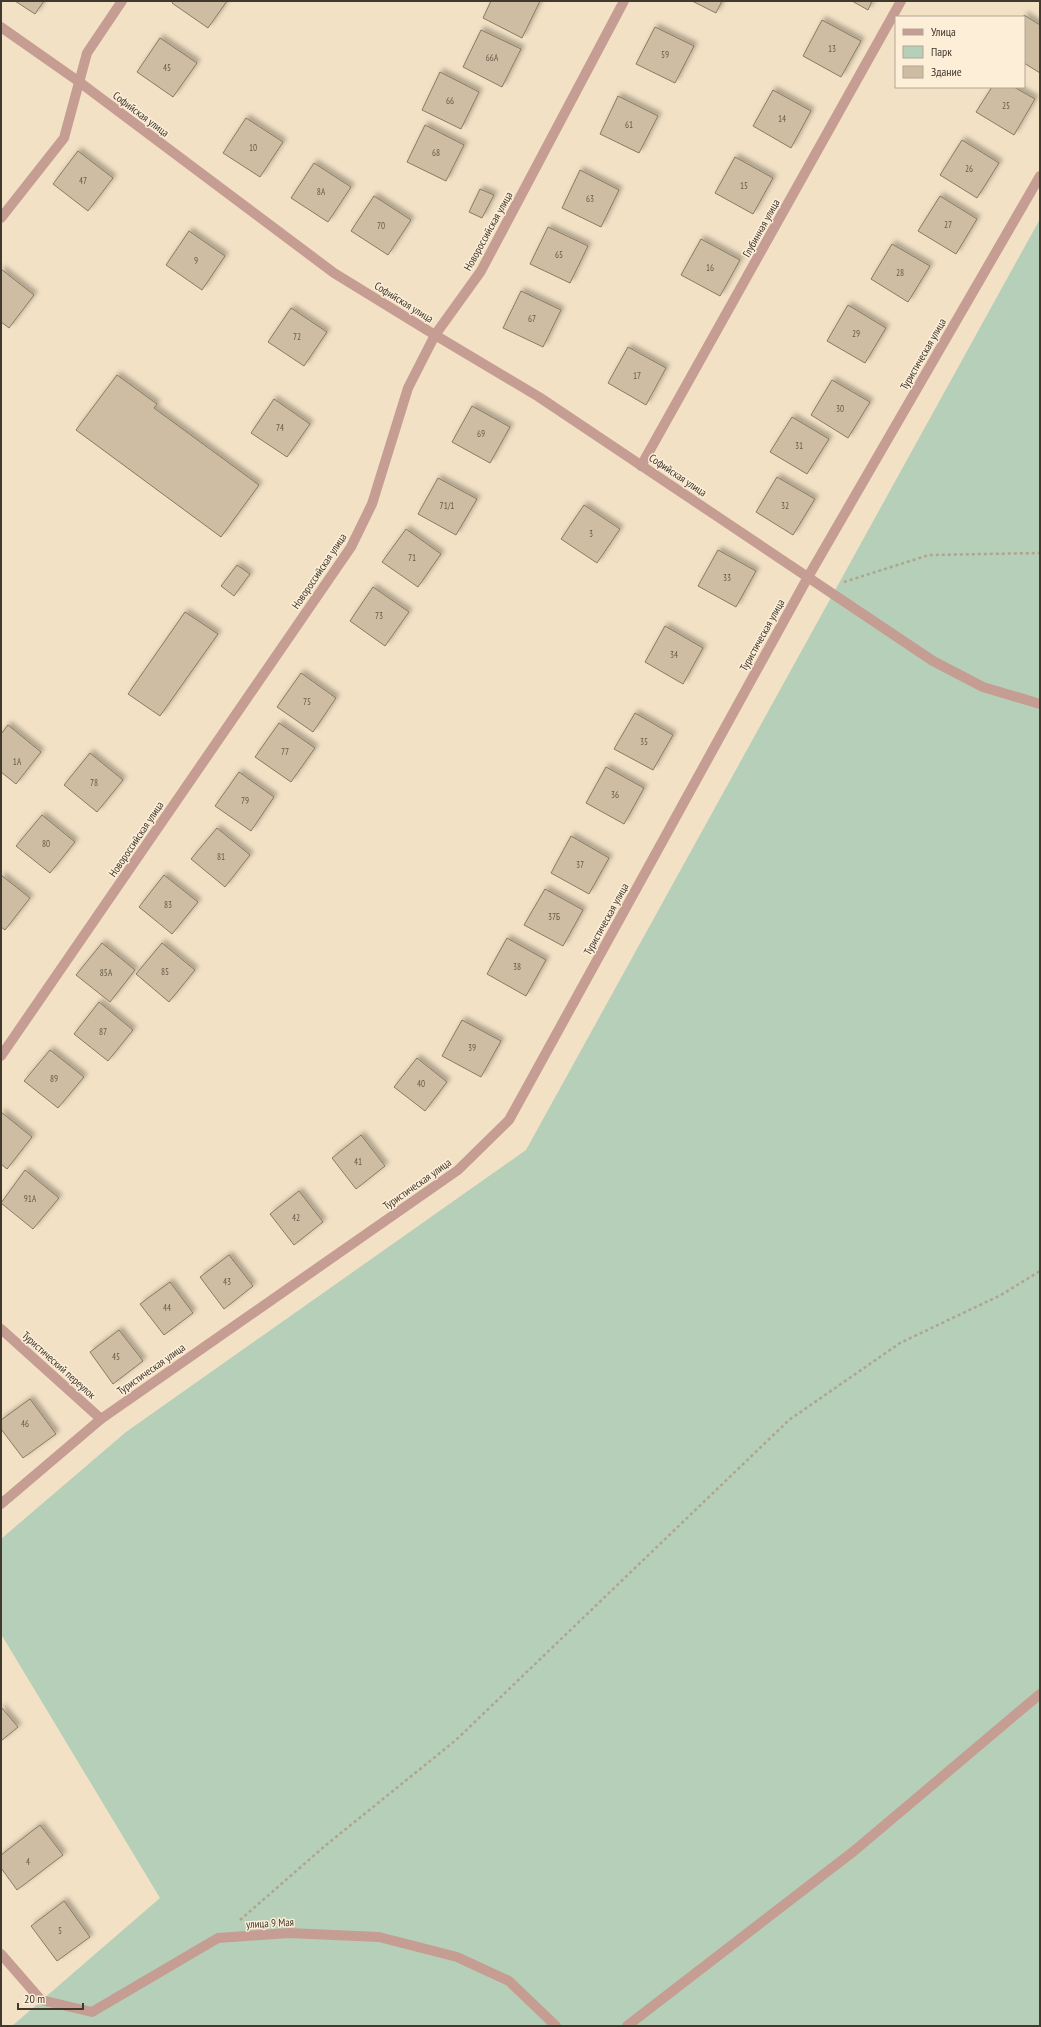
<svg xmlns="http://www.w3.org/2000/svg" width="1041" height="2027" font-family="'PT Sans Narrow',sans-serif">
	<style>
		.green { fill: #b5cfb9 }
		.building { fill: #cebda2; stroke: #897a61; filter: url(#shadow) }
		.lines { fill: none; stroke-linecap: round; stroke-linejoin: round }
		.path { stroke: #b1a48e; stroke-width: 2.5; stroke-dasharray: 3 3; stroke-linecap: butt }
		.minor { stroke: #c59d93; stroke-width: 10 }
		.labels { text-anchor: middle; stroke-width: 3; stroke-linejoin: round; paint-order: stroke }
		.number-label { font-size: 9px; fill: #645a4b }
		.street-label { font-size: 11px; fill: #40392e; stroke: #fdeed8 }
	</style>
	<defs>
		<filter id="shadow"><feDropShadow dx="3.5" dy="-3.5" stdDeviation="2" flood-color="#0004"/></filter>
	</defs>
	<rect width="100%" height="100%" fill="#f2e1c5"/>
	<path class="green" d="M1040 219V2026H12L160 1898 1 1634V1539L126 1432 526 1150Z"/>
	<g class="building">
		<path d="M15 1H44L35 14Z"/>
		<path d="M173 1H227L208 28 172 3Z"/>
		<path d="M491 1H540L522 38 483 18Z"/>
		<path d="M692 1H722L716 13Z"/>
		<path d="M852 1H872L868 10Z"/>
		<path d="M1024 15 1040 25V73L1024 63Z"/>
		<path d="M822 20 861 41 841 77 803 56Z"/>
		<path d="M655 27 694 46 675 83 636 64Z"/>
		<path d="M481 30 521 49 502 87 463 67Z"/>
		<path d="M160 38 197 63 173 97 137 72Z"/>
		<path d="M440 72 479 92 461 129 422 110Z"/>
		<path d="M992 87H1014L1035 99 1014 135 976 112Z"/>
		<path d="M773 90 811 111 791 148 753 126Z"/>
		<path d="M618 96 658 116 639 153 600 134Z"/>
		<path d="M246 118 283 142 260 177 223 153Z"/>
		<path d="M425 125 464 145 446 181 407 162Z"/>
		<path d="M962 140 999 163 977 198 940 175Z"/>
		<path d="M78 151 113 178 88 211 53 184Z"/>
		<path d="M735 157 773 178 753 214 715 193Z"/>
		<path d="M314 163 351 187 328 222 291 198Z"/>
		<path d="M580 170 619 190 601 227 562 208Z"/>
		<path d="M480 189 494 195 482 218 469 212Z"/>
		<path d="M374 196 411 220 388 255 351 231Z"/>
		<path d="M940 196 977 219 956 254 918 231Z"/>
		<path d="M548 227 588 246 570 283 530 264Z"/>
		<path d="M189 231 225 256 202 290 166 265Z"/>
		<path d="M701 239 740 260 720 296 681 275Z"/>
		<path d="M892 244 930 266 908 302 871 279Z"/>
		<path d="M1 269 34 295 9 328 1 322Z"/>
		<path d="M521 291 561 310 543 347 503 328Z"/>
		<path d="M848 305 886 328 865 363 827 341Z"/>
		<path d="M291 308 327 332 304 366 268 342Z"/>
		<path d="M628 347 666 368 646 405 608 383Z"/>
		<path d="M117 375 157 404 154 408 259 485 221 537 76 430Z"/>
		<path d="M832 380 870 402 848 438 811 415Z"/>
		<path d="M274 399 310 424 287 457 251 433Z"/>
		<path d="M472 406 510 427 490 463 452 442Z"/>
		<path d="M792 417 829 439 807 474 770 452Z"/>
		<path d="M777 477 815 499 793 535 756 512Z"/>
		<path d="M438 478 477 499 456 535 418 514Z"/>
		<path d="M584 505 620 529 597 563 561 539Z"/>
		<path d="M406 529 441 554 418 587 382 562Z"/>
		<path d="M718 550 756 571 736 607 698 586Z"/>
		<path d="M237 565 250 574 234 596 221 586Z"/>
		<path d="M373 587 409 612 385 646 350 621Z"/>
		<path d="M185 612 218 634 160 716 128 694Z"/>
		<path d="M665 626 703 648 683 684 645 662Z"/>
		<path d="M301 673 336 698 313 732 277 707Z"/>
		<path d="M635 713 673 735 653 770 614 749Z"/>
		<path d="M279 723 315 748 291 782 255 757Z"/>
		<path d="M8 725 41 752 16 784 1 772V734Z"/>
		<path d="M90 753 123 780 97 812 64 785Z"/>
		<path d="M606 767 644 788 624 824 586 803Z"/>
		<path d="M239 772 274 797 251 831 215 806Z"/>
		<path d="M42 815 75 842 50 873 16 846Z"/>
		<path d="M217 828 250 855 225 887 191 859Z"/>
		<path d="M571 836 609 858 589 894 551 873Z"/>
		<path d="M1 875 30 898 5 930 1 927Z"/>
		<path d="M164 875 198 902 172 934 139 907Z"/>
		<path d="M545 889 583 910 563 946 524 925Z"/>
		<path d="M507 938 546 960 526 996 487 974Z"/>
		<path d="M102 943 135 970 110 1002 76 975Z"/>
		<path d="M162 943 195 970 169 1002 136 974Z"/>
		<path d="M99 1002 133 1030 108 1061 74 1034Z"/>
		<path d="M462 1020 501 1041 481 1077 442 1056Z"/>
		<path d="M50 1050 84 1077 58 1108 24 1081Z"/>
		<path d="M417 1058 447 1082 425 1111 394 1087Z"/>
		<path d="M1 1112 32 1137 7 1169 1 1164Z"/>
		<path d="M361 1135 385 1166 356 1189 332 1158Z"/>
		<path d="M25 1170 59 1198 33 1229 1 1203Z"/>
		<path d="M299 1191 323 1222 294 1245 270 1214Z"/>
		<path d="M229 1255 253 1286 224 1309 200 1277Z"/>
		<path d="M170 1282 193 1313 164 1335 140 1304Z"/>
		<path d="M119 1330 143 1361 113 1384 90 1352Z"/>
		<path d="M30 1399 56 1434 23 1458 1 1429V1420Z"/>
		<path d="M1 1707 18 1727 1 1741Z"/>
		<path d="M40 1825 63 1855 17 1890 1 1868V1855Z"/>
		<path d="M64 1901 90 1937 57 1961 31 1926Z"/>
	</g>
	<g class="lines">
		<g class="path">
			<path d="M844 582 929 555 1040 553"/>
			<path d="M240 1920 326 1845 456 1740 789 1420 900 1343 1001 1295 1040 1271"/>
		</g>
		<g class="minor">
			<path d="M1 27 78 81 334 273 435 335 539 397 933 661 983 687 1040 704"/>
			<path d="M1 218 64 138 87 53 122 1"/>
			<path d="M641 466 901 1"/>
			<path d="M1 1056 351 547 372 504 408 388 435 335 481 271 624 1"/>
			<path d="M1 1329 101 1419"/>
			<path d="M1 1504 101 1419 458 1170 509 1120 808 577 1040 176"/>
			<path d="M1 1954 41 2000 92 2012 218 1938 289 1933 379 1937 457 1957 509 1981 556 2026"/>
			<path d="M627 2026 854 1851 1040 1694"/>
		</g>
	</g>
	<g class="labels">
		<g class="number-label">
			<text x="832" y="52">13</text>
			<text x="665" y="58">59</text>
			<text x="492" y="61">66А</text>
			<text x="167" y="71">45</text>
			<text x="450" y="104">66</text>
			<text x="1006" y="109">25</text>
			<text x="782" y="122">14</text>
			<text x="629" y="128">61</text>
			<text x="253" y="151">10</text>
			<text x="436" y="156">68</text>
			<text x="969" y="172">26</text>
			<text x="83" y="184">47</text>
			<text x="744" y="189">15</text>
			<text x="321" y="195">8А</text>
			<text x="590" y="202">63</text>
			<text x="948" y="228">27</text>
			<text x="381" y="229">70</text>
			<text x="559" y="258">65</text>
			<text x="196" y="264">9</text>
			<text x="710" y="271">16</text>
			<text x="900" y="276">28</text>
			<text x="532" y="322">67</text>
			<text x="856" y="337">29</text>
			<text x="297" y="340">72</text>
			<text x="637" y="379">17</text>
			<text x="840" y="412">30</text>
			<text x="280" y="431">74</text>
			<text x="481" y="437">69</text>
			<text x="799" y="449">31</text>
			<text x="447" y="509">71/1</text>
			<text x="785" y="509">32</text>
			<text x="591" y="537">3</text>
			<text x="412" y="561">71</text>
			<text x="727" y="581">33</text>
			<text x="379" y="619">73</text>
			<text x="674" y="658">34</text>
			<text x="307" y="705">75</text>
			<text x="644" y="745">35</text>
			<text x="285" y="755">77</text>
			<text x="17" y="765">1А</text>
			<text x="94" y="786">78</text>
			<text x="615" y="798">36</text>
			<text x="245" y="804">79</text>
			<text x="46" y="847">80</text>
			<text x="221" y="860">81</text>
			<text x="580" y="868">37</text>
			<text x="168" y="908">83</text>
			<text x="554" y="920">37Б</text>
			<text x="517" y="970">38</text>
			<text x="165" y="975">85</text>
			<text x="106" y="976">85А</text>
			<text x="103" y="1035">87</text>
			<text x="472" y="1051">39</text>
			<text x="54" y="1082">89</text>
			<text x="421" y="1087">40</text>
			<text x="358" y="1165">41</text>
			<text x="30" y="1202">91А</text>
			<text x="296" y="1221">42</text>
			<text x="227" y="1285">43</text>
			<text x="167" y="1311">44</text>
			<text x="116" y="1360">45</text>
			<text x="25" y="1427">46</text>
			<text x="28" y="1865">4</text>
			<text x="60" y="1934">5</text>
		</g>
		<g class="street-label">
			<text transform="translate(141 114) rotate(37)" y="4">Софийская улица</text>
			<text transform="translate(761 228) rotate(-61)" y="4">Глубинная улица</text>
			<text transform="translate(488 231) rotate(-61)" y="4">Новороссийская улица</text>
			<text transform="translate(404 302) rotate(32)" y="4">Софийская улица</text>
			<text transform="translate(923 354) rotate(-60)" y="4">Туристическая улица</text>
			<text transform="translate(678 475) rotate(34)" y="4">Софийская улица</text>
			<text transform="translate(319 571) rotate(-56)" y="4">Новороссийская улица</text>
			<text transform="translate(762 635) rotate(-61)" y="4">Туристическая улица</text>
			<text transform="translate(136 839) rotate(-56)" y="4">Новороссийская улица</text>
			<text transform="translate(606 919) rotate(-61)" y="4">Туристическая улица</text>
			<text transform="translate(417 1184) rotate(-35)" y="4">Туристическая улица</text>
			<text transform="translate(59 1365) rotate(42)" y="4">Туристический переулок</text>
			<text transform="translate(151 1369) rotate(-35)" y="4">Туристическая улица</text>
			<text transform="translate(270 1923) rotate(-3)" y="4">улица 9 Мая</text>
		</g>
	</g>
	<rect width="1041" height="2027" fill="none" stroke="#40392e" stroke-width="4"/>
	<rect x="895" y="16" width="130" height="72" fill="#fdeed8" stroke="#b1a694"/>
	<rect x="903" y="29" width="20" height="6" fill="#c59d93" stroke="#b1a694"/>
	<text x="931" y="36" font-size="12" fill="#40392e">Улица</text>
	<rect x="903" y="46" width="20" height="12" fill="#b5cfb9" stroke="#b1a694"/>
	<text x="931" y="56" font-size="12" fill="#40392e">Парк</text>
	<rect x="903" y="66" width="20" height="12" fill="#cebda2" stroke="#b1a694"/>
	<text x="931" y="76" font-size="12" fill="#40392e">Здание</text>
	<path d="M18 2003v6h65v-6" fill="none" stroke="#40392e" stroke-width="2"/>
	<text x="24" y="2003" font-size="12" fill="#40392e" stroke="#fdeed8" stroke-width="3" paint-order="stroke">20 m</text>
</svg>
